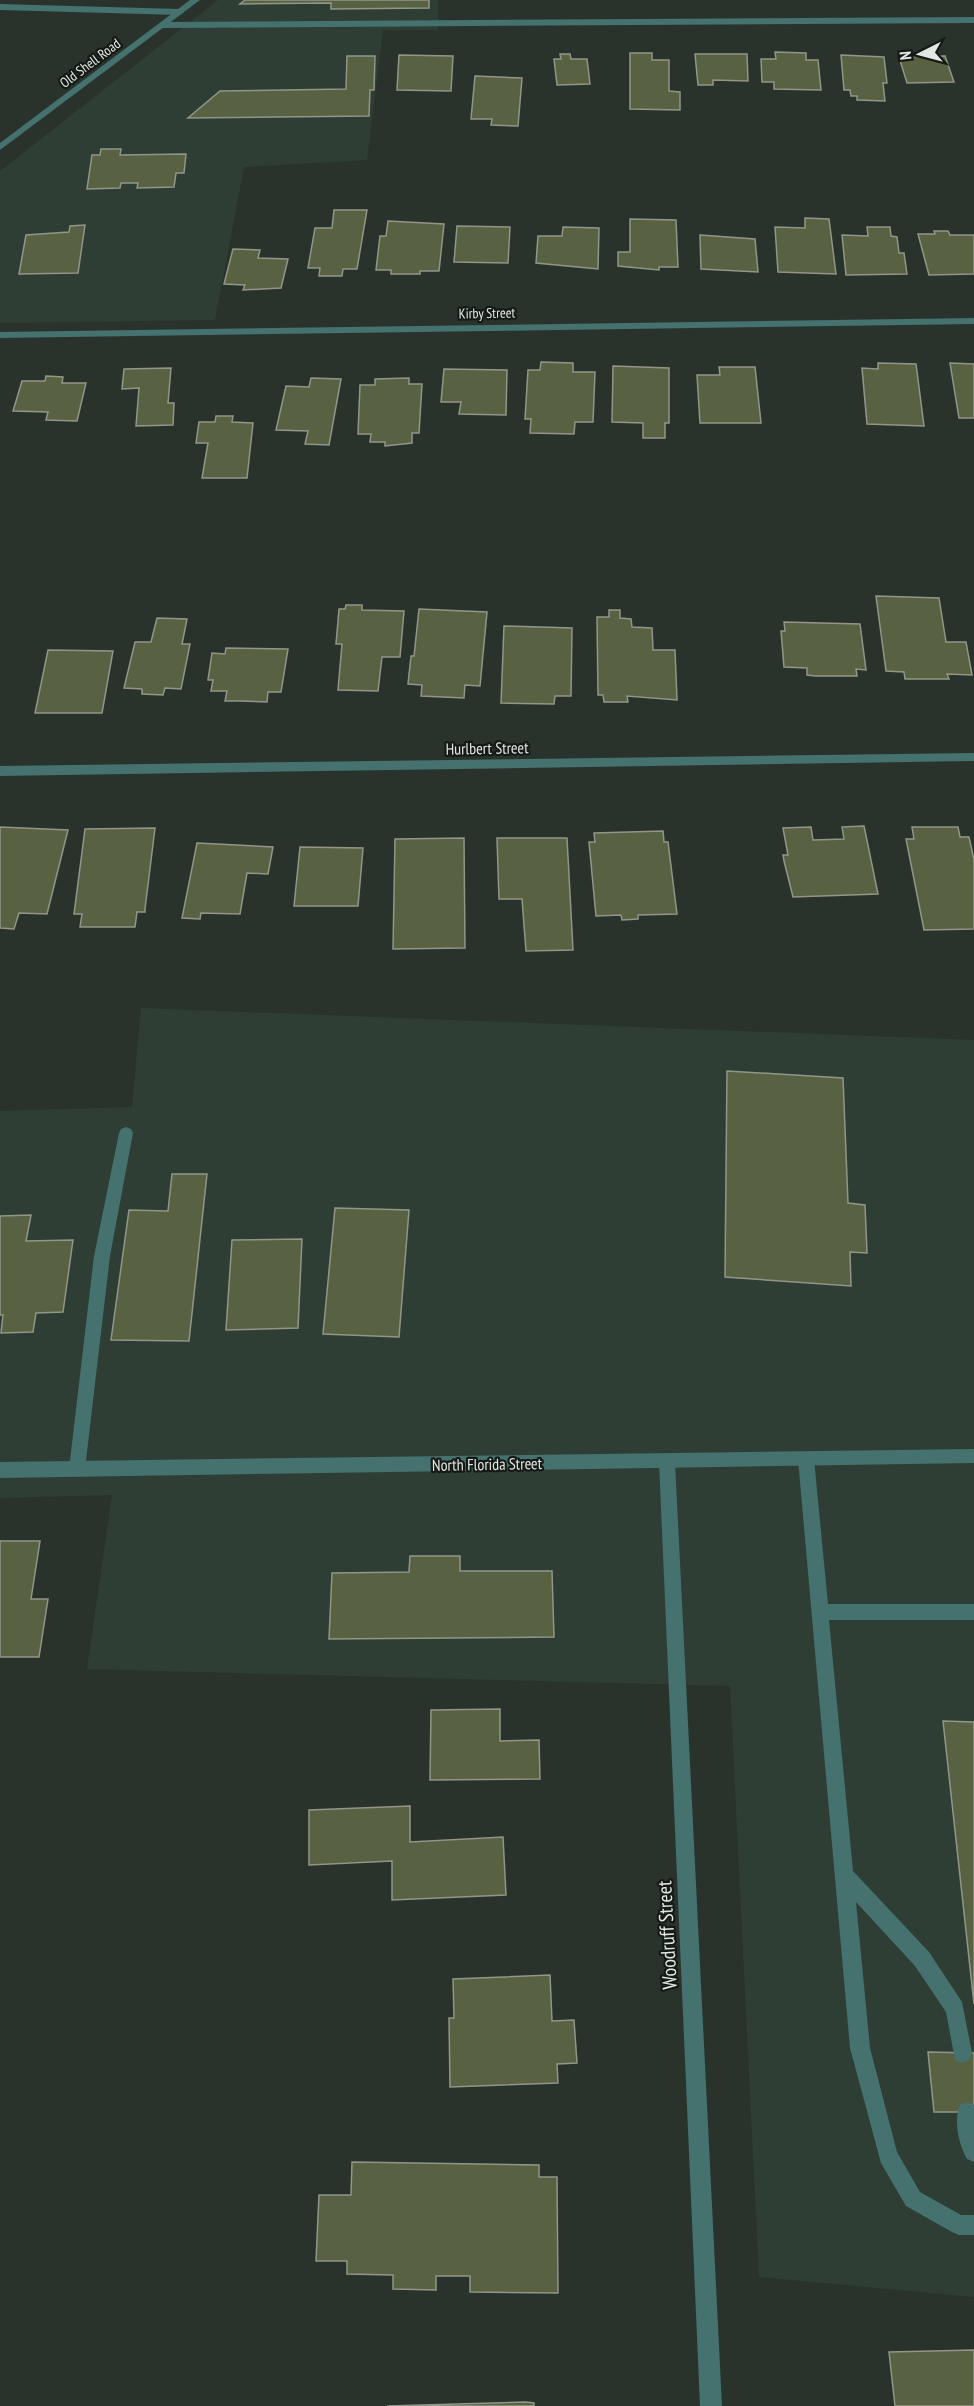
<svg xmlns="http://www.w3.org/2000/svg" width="974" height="2406" font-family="'PT Sans Narrow',sans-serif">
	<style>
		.built { fill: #2f3e34 }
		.building { fill: #586141; stroke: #929689; stroke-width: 1.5 }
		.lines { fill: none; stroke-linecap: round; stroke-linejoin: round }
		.service { fill: #45716e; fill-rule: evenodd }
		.minor { fill: #45716e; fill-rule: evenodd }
		.tertiary { fill: #45716e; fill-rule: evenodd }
		.labels { text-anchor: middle; stroke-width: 4.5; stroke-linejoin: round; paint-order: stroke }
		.far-street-label { font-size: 14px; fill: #e1e8e3; stroke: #151a16 }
		.street-label { font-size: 16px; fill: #e1e8e3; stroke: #151a16 }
		.near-street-label { font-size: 20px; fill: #e1e8e3; stroke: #151a16 }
	</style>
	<rect width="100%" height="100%" fill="#29332c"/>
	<g class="built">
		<path d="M218 0H438V30H383L367 160 244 167 215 320 0 323V171Z"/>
		<path d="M141 1008 974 1040V2297L759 2277 730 1686 87 1669 112 1495 0 1498V1111L132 1107Z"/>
	</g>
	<g class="building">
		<path d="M245 0H429V8L331 9V3L240 4Z"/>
		<path d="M775 52 806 53V60H818L821 90 774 89V82H762L761 59H776Z"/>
		<path d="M630 53H652V60H669V91L680 92V110L630 109Z"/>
		<path d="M560 54H570L571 59H587L590 84 557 85 554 59H561Z"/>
		<path d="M695 54H747L748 81 713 80V85H698Z"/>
		<path d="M399 55 453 56 451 91 397 90Z"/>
		<path d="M841 55 884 57 887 83H883L885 101 857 100V96H851L850 90H844Z"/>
		<path d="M347 56H375L374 90H370L369 116 188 118 220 91 346 89Z"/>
		<path d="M945 56 954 82 907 83 899 57Z"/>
		<path d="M475 76 522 78 518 126 491 125 492 119H471Z"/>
		<path d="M101 149H121L120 155 186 154 184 173H176L174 187 137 188 138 183H121L120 188 87 189 92 155H100Z"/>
		<path d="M334 210H367L357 269H343L342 276H319L320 268H308L315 228H332Z"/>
		<path d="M805 218 829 219 836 274 778 272 775 227 805 228Z"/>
		<path d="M630 219 676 220 678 267H659V270L618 266V252H630Z"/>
		<path d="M388 221 444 224 439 271H420V274H391V270H376L380 236H386Z"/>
		<path d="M85 225 78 273 19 274 26 235 69 232 70 226Z"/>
		<path d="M457 226 510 227 508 263 454 262Z"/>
		<path d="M563 227 599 228 598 269 536 263 538 236H562Z"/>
		<path d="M867 227H890L891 236 897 237 899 253H904L907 274 846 275 842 235 868 236Z"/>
		<path d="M934 231H948L950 235H974V274L929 275 918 234H935Z"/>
		<path d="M700 235 755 239 758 272 701 269Z"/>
		<path d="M233 249 260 250 258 258 288 259 281 288 243 290 245 285 224 284Z"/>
		<path d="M541 362 573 363V372H595L593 422H575L574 434 530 433 531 419H525L528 370H540Z"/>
		<path d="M878 363 916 364 924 426 867 424 862 368 878 369Z"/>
		<path d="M950 363 974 364V418H959Z"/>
		<path d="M613 366 669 368V423H665V438H643V423L612 422Z"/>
		<path d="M719 367H755L761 423H700L697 375H720Z"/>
		<path d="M171 368 168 403H174L173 425 136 426 139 388 122 389 124 369Z"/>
		<path d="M444 369 507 370 506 415 459 414 461 402H441Z"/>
		<path d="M46 376 63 377 62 383H86L77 421 46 420 48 412 13 411 22 381H45Z"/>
		<path d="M311 378 341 379 329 445 305 444 308 431 276 430 286 386 309 387Z"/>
		<path d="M409 378V384H422L419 433H412V443L385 446V442H370L371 434H358L360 385H375V379Z"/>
		<path d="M216 416H233L232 422 253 423 247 478H202L208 443H196L199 422H215Z"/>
		<path d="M876 596 939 598 946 642H966L972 675 947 674 949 679H905L904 672 886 671Z"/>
		<path d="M346 605H362V610L404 611 400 657H382L378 691 338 690 342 644H336L339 609H345Z"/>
		<path d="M419 609 487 612 480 686 465 685 464 698 421 696 422 685 408 684 411 656H414Z"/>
		<path d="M609 610H620V618L631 619 632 627 652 628 653 650H675L677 700 627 696 628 702H604L603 695H598L597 617H609Z"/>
		<path d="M157 618 187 619 182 644H190L181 689 165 688 163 695 142 694V689L124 688 135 642H151Z"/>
		<path d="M784 622 860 624 866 670 856 669 857 676H815L807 675V668L784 667 781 631H785Z"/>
		<path d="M504 626 572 628 571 696H555L554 704 501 703Z"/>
		<path d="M226 648 288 649 281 692H268L267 702 240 701H225L227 691H211L213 680H208L212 653 225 654Z"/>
		<path d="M48 650 113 651 102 713H35Z"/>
		<path d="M864 826 878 894 793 897 784 861 783 855H788L783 828 811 827 813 840 844 839 842 827Z"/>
		<path d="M0 827 68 830 47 914 19 913 14 929 0 928Z"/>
		<path d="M912 827H958L960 837H969L974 860V929L924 930 906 839H914Z"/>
		<path d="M155 828 145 909V912H137L135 927H80L82 914H74L85 829Z"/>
		<path d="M663 831 664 842H668L677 914 638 915V919L622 920 621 915 596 916 589 842H595L594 833Z"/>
		<path d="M464 838 465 948 393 949 395 839Z"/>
		<path d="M497 838H567L573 950 526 951 522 899H499Z"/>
		<path d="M197 843 273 847 268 874 247 873 240 914 201 913 200 919 182 918Z"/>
		<path d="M300 847 363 848 358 906H294Z"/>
		<path d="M727 1071 843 1078 848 1203 865 1205 867 1253 850 1252 851 1286 725 1277Z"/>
		<path d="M172 1174H207L189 1341 111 1340 129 1210 168 1211Z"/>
		<path d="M335 1208 409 1210 399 1337 323 1334Z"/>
		<path d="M31 1215 26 1241 73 1240 63 1312 36 1313 33 1332 1 1333 3 1315H0V1216Z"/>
		<path d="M302 1239 298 1328 226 1330 232 1240Z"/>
		<path d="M0 1541H40L31 1599H48L39 1657H0Z"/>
		<path d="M410 1556H460V1571H552L554 1637 329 1639 332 1573 409 1572Z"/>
		<path d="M500 1709V1741L539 1740 540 1779 430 1780 431 1710Z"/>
		<path d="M943 1721 974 1722V2004Z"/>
		<path d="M410 1806V1842L503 1837 506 1895 392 1900V1861L309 1865V1810Z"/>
		<path d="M550 1975 552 2021 574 2020 577 2063 557 2064 558 2083 450 2087 449 2018H454L453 1979Z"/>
		<path d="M928 2052 974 2053V2112H934Z"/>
		<path d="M352 2162 539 2165V2177H557L558 2293 470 2292V2276H436V2290L393 2289V2275L347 2274V2261H316L319 2195H351Z"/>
		<path d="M974 2350V2406H895L889 2352Z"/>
		<path d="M526 2402 534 2403V2406H387Z"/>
	</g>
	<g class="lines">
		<g class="service">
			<path d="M0 4 180 9 184 12 180 15 0 10Z"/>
			<path d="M126 1127 131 1129 133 1133 110 1256 85 1469 83 1474 77 1477 71 1474 69 1469 94 1256 119 1133 121 1129Z"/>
			<path d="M806 1452 812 1454 814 1459 828 1604H974V1620H829L853 1871 929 1952 962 2002 972 2053 969 2060 962 2063 955 2060 946 2012 915 1966 856 1902 870 2048 897 2152 920 2192 961 2215H974V2235H959L952 2232 906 2206 881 2163 850 2048 798 1459 800 1454Z"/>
			<path d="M967 2102 974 2105V2162L967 2159C959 2145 953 2121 960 2105Z"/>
		</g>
		<g class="minor">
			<path d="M974 17V23L162 28 158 25 162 22Z"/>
			<path d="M974 318V324L0 338V332Z"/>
			<path d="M974 753V761L0 776V766Z"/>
			<path d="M667 1455 673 1457 675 1462 722 2406H700L659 1462 661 1457Z"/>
		</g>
		<g class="tertiary">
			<path d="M190 0H200L0 150V143Z"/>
			<path d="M974 1449V1463L0 1478V1462Z"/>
		</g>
	</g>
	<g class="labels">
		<g class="far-street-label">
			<text transform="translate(90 63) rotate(-37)" y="5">Old Shell Road</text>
			<text transform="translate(487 313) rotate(-1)" y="5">Kirby Street</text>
		</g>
		<g class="street-label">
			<text transform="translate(487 748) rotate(-1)" y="6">Hurlbert Street</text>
			<text transform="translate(487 1464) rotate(-1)" y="6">North Florida Street</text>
		</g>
		<g class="near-street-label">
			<text transform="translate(667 1935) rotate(-93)" y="7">Woodruff Street</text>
		</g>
	</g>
	<g transform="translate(920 54) rotate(264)" stroke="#151a16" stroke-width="4.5" paint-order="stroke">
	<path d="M0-4.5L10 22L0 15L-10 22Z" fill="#e1e8e3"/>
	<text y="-9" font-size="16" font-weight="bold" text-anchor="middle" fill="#e1e8e3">N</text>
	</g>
</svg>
